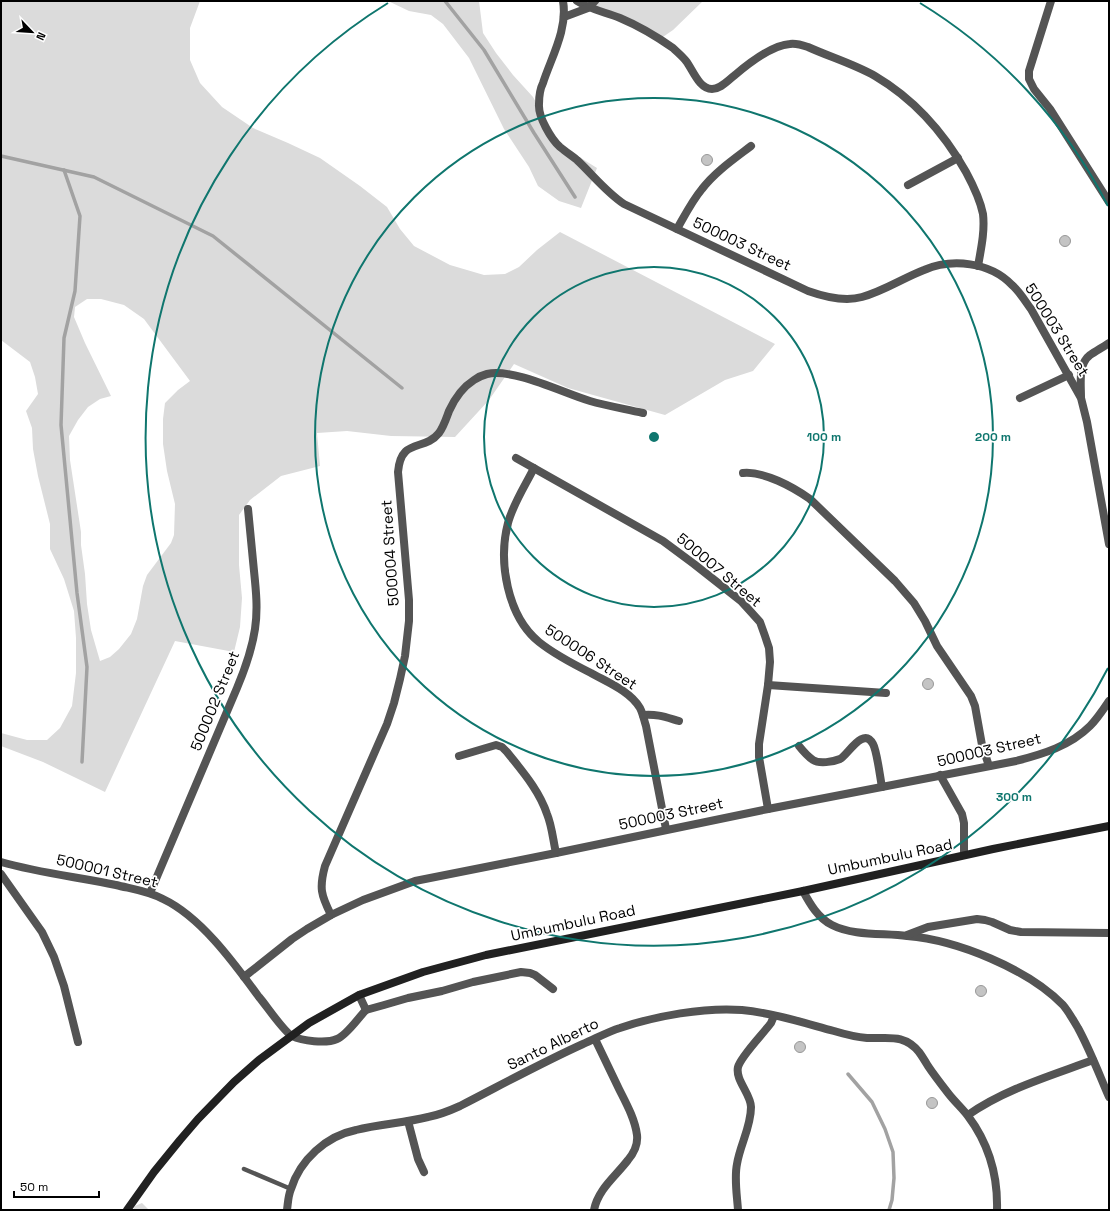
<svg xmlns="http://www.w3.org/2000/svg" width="1110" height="1211" font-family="'Space Grotesk',sans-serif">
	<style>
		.green { fill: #dbdbdb; fill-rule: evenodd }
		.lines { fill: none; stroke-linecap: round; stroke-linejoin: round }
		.stream { stroke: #a2a2a2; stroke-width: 3.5 }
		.building { fill: #c4c4c4; stroke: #989898 }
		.lane { stroke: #545454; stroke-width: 4.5 }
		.street { stroke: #545454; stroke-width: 8 }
		.secondary { stroke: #212121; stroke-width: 8 }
		.ring { fill: none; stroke: #0f766e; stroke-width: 2 }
		.labels { text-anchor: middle; stroke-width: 3.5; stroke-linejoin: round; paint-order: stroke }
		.street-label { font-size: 15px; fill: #000; stroke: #fff }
		.centre { fill: #0f766e; stroke: #fff; stroke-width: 2 }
		.ring-label { font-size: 12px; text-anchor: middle; font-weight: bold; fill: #0f766e; stroke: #fff; stroke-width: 3.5; stroke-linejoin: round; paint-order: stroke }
	</style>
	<rect width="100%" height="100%" fill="#fff"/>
	<g class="green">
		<path d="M1 1H200L190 28V60L200 83 222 107 253 128 288 143 320 158 360 186 387 207 400 229 414 246 450 265 484 275 505 274 519 267 537 250 560 232 775 344 753 371 725 380 665 415 568 388 514 364 489 400 455 437 391 436 347 431 317 433 320 466 281 476 250 500 239 515V565L242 598 240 627 234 652 175 641 105 792 43 762 1 746V733L27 740H47L60 728 72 706 76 673V638L74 611 64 579 50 549V524L38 476 33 449 32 428 26 411 38 394 35 377 30 362 1 340ZM87 299H101L124 305 144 319 190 381 178 390 165 403 163 419V444L167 471 175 504 174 535 171 543 147 575 143 586 137 619 131 634 119 649 110 657 100 661 91 630 87 604 85 574 81 545V532L70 460 69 436 78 420 88 407 100 399 111 396 85 343 74 317 75 307Z"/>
		<path d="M388 1H479L483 33 496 53 513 75 533 97 559 142 576 155 597 168 581 208 559 201 538 186 529 167 504 129 469 58 443 24 431 15 409 11Z"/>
		<path d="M572 1H703L673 30 657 41 617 19 576 5Z"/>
		<path d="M142 1203 149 1210H133L135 1206Z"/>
	</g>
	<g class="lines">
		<g class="stream">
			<path d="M445 1 484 50 534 133 575 197"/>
			<path d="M1 156 94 177 213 236 402 388"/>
			<path d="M64 170 80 216 75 291 64 338 61 425 77 593 87 667 82 762"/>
			<path d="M848 1074 872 1102 885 1129 893 1152 894 1178 892 1200 889 1210"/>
		</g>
	</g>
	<g class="building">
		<circle cx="707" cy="160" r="5.5"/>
		<circle cx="1065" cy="241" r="5.5"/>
		<circle cx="928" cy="684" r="5.5"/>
		<circle cx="981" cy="991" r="5.5"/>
		<circle cx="800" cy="1047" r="5.5"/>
		<circle cx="932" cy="1103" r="5.5"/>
	</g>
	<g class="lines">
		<path class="lane" d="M244 1169 291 1189"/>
		<g class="street">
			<path d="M563 1C568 29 551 58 543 83 540 89 539 98 539 104 538 117 551 139 560 147 566 152 572 156 577 160 593 175 606 192 624 204L808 291C825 297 845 302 862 297 884 291 903 278 924 270 952 258 990 262 1012 285 1020 292 1025 301 1031 309L1081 398 1087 422 1109 544"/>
			<path d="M577 1C591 10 605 12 620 18 639 26 656 36 673 48 677 52 682 56 686 61 693 70 699 89 712 89 721 89 728 80 735 75 748 64 772 45 790 44 796 43 802 45 808 47 830 57 854 64 875 76 914 99 944 133 966 172 973 185 980 199 983 214 985 231 981 249 978 266"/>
			<path d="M1051 1 1029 71V79L1034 89 1050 109 1109 202"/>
			<path d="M564 17 588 8 595 1"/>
			<path d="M908 185 958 158"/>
			<path d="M677 229C685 215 692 201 702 189 715 172 734 159 751 146"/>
			<path d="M1081 397C1081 383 1078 364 1090 355 1096 351 1103 347 1109 343"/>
			<path d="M1020 398 1069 375"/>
			<path d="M516 458 663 541 694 564 741 601 751 612 760 622 765 636 769 648 770 662 768 685 759 744V757L768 809"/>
			<path d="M534 468C525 486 513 504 508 523 498 561 507 616 539 642 554 654 573 664 591 673 607 682 630 691 640 708 643 714 644 720 646 726L666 829"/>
			<path d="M743 473C764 471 793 487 810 499L895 581 914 603 925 621 937 646 971 696 975 706 982 745 989 766"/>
			<path d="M768 685 886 693"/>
			<path d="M643 715C658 714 665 717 679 721"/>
			<path d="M799 746C803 751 807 756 813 760 819 764 833 762 840 759 848 755 863 726 873 744 877 751 880 777 882 787"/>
			<path d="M459 756 496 745 502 747 507 752C522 771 539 790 547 814 552 826 553 840 556 853"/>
			<path d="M940 775 962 814 964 823V855"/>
			<path d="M1 862C39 873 78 877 116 885 132 889 148 891 163 899 201 917 234 963 259 997 266 1005 284 1032 292 1036 302 1041 326 1044 337 1039 347 1035 358 1018 366 1010"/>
			<path d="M1 874 42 932 54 957 64 986 78 1042"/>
			<path d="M803 891C810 904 818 918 832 925 853 936 884 933 907 936 957 940 1028 969 1063 1005 1069 1012 1073 1020 1078 1028 1090 1050 1099 1074 1109 1097"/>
			<path d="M150 893 237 688C245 669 252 649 255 629 258 610 256 590 254 571 252 550 250 530 248 509"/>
			<path d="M331 915C321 895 319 888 325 866L387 724 394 703 400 679 405 656 409 621V600L398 472C401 437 424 452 439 433 444 426 446 419 449 411 454 400 463 387 474 380 477 378 483 375 487 374 514 368 563 393 590 401 607 406 626 409 643 413"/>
			<path d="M907 935 928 927 977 919 985 920 992 922 1010 930 1021 932 1109 933"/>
			<path d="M244 977 292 939 307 929 331 915 363 900 415 881 556 853 768 809 1016 761C1043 754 1070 746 1090 726 1097 719 1103 710 1109 701"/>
			<path d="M359 995 366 1010 384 1005 408 998 442 991 473 982 521 972 530 973 535 975 553 989"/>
			<path d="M968 1115C1005 1089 1050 1076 1093 1060"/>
			<path d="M408 1121 418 1159 424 1172"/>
			<path d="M287 1210C288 1203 288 1196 291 1189 300 1160 326 1136 356 1130 379 1124 404 1123 428 1117 439 1115 449 1111 460 1106 501 1085 541 1063 583 1044 595 1039 607 1032 620 1028 655 1016 705 1007 742 1010 773 1013 804 1023 834 1031 844 1034 855 1037 867 1038 887 1039 904 1033 919 1052 922 1056 925 1061 928 1066 934 1075 941 1084 948 1093 954 1101 962 1108 968 1116 989 1144 998 1175 997 1210"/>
			<path d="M594 1210C598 1189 616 1176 628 1160 634 1153 638 1144 637 1135 635 1119 626 1103 619 1089 611 1072 603 1056 595 1039"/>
			<path d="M738 1210C737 1195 734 1178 737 1164 740 1145 751 1127 751 1107 751 1094 735 1080 738 1067 741 1056 763 1034 771 1023L774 1016"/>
		</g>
		<path class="secondary" d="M127 1210 154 1172 180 1140 198 1119 234 1082 259 1060 309 1023 359 995 423 972 486 955 803 891 993 849 1109 826"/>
	</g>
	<g class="ring">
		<circle cx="654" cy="437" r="170"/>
		<circle cx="654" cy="437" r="339"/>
		<path d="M1108 668A509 509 0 1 1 388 3M920 3A509 509 0 0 1 1108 206"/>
	</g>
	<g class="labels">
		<g class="street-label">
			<text transform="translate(742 244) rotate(25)" y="5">500003 Street</text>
			<text transform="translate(1057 330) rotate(58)" y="5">500003 Street</text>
			<text transform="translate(390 553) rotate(-94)" y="5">500004 Street</text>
			<text transform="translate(719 570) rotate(40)" y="5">500007 Street</text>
			<text transform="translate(591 657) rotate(33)" y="5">500006 Street</text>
			<text transform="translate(215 701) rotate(-68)" y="5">500002 Street</text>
			<text transform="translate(989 750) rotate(-13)" y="5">500003 Street</text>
			<text transform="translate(671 814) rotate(-12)" y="5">500003 Street</text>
			<text transform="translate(890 857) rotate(-12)" y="5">Umbumbulu Road</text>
			<text transform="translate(107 871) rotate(13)" y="5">500001 Street</text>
			<text transform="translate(573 923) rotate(-12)" y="5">Umbumbulu Road</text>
			<text transform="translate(553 1044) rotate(-26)" y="5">Santo Alberto</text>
		</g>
	</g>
	<circle cx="654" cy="437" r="6" class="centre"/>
	<g class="ring-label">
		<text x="824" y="441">100 m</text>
		<text x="993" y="441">200 m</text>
		<text x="1014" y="801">300 m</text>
	</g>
	<rect width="1110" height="1211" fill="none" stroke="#000000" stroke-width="4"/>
	<g transform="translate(32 32) rotate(115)" stroke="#ffffff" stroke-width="3" paint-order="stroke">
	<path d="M0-3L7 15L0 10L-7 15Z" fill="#000000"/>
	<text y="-6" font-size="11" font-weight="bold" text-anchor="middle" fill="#000000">N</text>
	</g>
	<path d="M14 1191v6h85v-6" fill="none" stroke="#000000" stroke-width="2"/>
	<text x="20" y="1191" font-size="12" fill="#000000" stroke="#ffffff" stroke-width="3" paint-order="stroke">50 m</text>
</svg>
